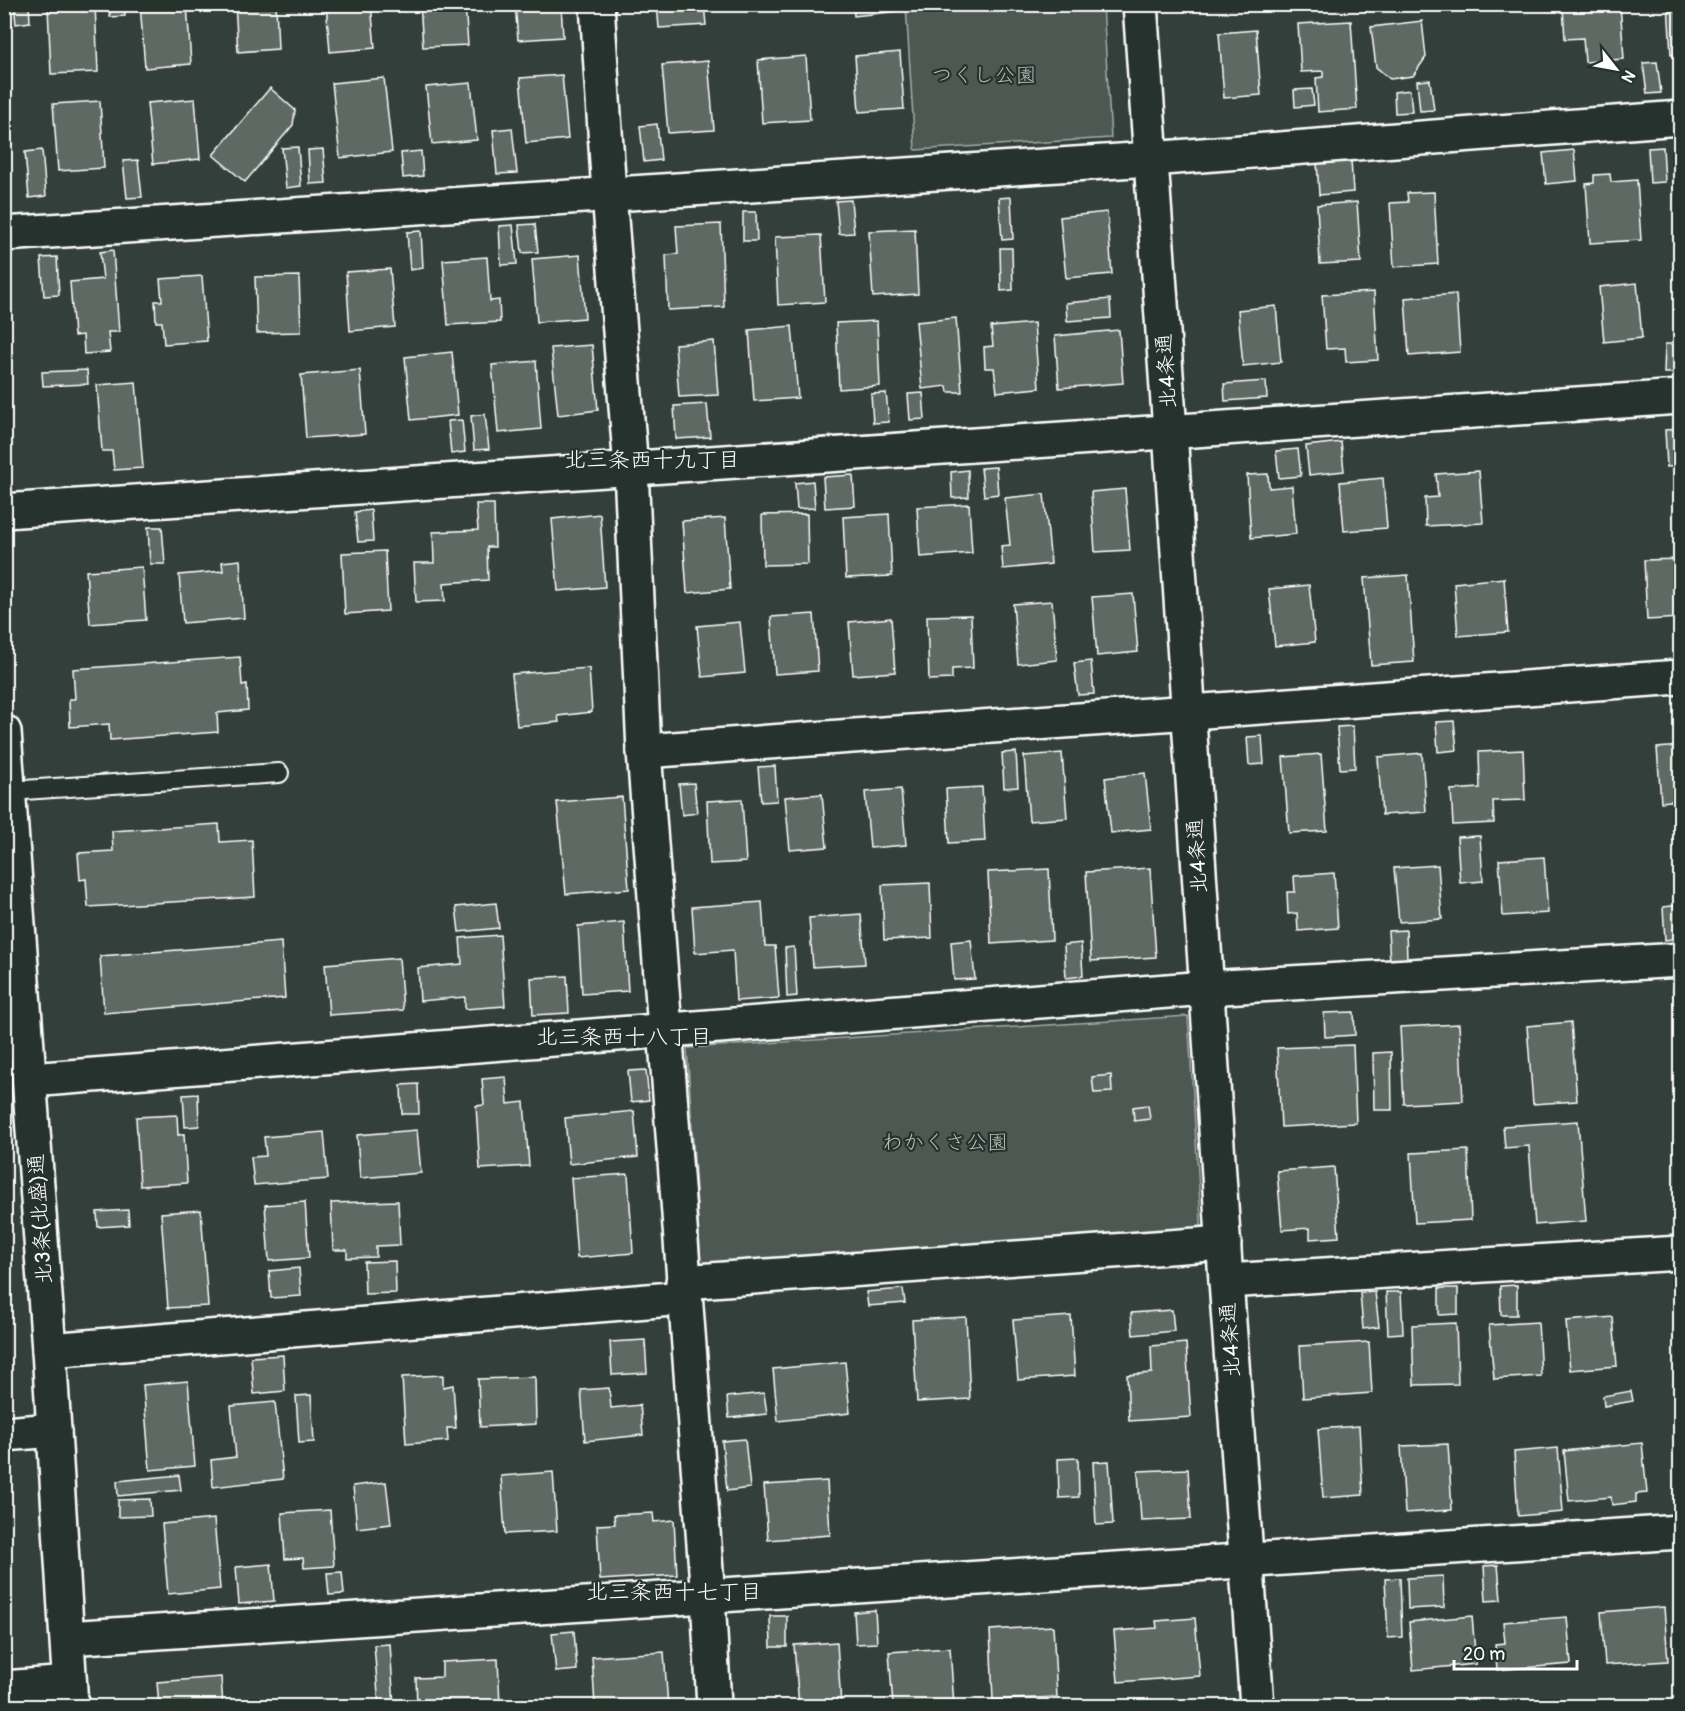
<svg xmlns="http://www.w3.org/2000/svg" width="1685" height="1711" font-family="Pangolin,'Klee One',sans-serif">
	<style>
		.green { fill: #4d5853; stroke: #a6aca9; stroke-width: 1.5 }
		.building { fill: #5f6964; stroke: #fff; stroke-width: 1.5 }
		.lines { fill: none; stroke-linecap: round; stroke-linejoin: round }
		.lane-casing { stroke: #fff; stroke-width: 22 }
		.street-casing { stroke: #fff; stroke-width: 38 }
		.secondary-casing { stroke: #fff; stroke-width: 38 }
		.lane { stroke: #26332d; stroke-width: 18 }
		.street { stroke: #26332d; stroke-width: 33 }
		.secondary { stroke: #26332d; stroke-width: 33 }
		.labels { text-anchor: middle; stroke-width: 4.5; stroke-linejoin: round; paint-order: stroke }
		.park-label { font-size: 21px; fill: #b8bcba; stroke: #26332d }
		.street-label { font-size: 21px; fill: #fff; stroke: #26332d }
		.neighbourhood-label { font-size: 22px; fill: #fff; stroke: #26332d }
	</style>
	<rect width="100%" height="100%" fill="#333f3a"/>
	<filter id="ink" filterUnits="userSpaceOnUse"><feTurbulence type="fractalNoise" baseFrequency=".0167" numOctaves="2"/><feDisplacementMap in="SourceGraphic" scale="12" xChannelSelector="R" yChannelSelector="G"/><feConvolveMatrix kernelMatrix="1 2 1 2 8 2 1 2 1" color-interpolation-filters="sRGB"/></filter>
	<g filter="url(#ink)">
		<g class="green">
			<path d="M906 5H1103L1111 138 915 150Z"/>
			<path d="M1188 1016 1202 1236 701 1269 687 1048Z"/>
		</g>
		<g class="building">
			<path d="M14 4H29L30 22 16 24Z"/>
			<path d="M110 4H124L125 16 110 17Z"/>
			<path d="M140 4H187L191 64 145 68Z"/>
			<path d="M235 4H276L278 49 238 52Z"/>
			<path d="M326 4H371L375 48 330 52Z"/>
			<path d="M420 4H465L468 45 423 47Z"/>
			<path d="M515 4H561L563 37 518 40Z"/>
			<path d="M657 4H704L706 25 659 28Z"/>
			<path d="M853 4H898L899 11 854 16Z"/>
			<path d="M1620 4 1624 59 1585 62 1583 38 1565 39 1563 8Z"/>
			<path d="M1668 4H1680V54L1671 55Z"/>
			<path d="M95 5 98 72 51 74 48 7Z"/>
			<path d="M1351 21 1357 109 1318 112 1316 78 1323 77V71L1301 72 1298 24Z"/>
			<path d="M1422 21 1426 57 1413 76 1390 79 1376 67 1371 27Z"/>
			<path d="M1256 30 1261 95 1224 98 1219 33Z"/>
			<path d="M900 52 904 109 859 112 855 56Z"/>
			<path d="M806 56 810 120 762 123 758 60Z"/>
			<path d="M708 61 714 130 668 133 662 65Z"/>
			<path d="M1657 62 1661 93 1647 94 1643 63Z"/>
			<path d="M562 75 568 139 526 143 520 78Z"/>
			<path d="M384 78 392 152 340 158 332 83Z"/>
			<path d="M1430 80 1434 110 1420 111 1417 81Z"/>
			<path d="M471 83 477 140 432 144 426 87Z"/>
			<path d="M270 88 295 110 293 125 245 182 213 155Z"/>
			<path d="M1312 89 1314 105 1295 107 1294 90Z"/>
			<path d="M1410 90 1412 112 1395 113 1394 92Z"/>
			<path d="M195 99 200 159 153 164 147 103Z"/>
			<path d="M100 101 104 168 58 171 53 104Z"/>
			<path d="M657 124 661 160 644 162 640 126Z"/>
			<path d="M512 128 517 173 497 174 493 130Z"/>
			<path d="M298 147 301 186 286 188 282 148Z"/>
			<path d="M1663 147 1665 182 1650 183 1648 148Z"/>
			<path d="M323 149 326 183 310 184 308 150Z"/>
			<path d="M42 150 46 196 29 198 25 152Z"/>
			<path d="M1574 150 1577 181 1546 184 1543 153Z"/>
			<path d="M421 151 423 176 403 178 401 153Z"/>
			<path d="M138 160 142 197 127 198 123 161Z"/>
			<path d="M1351 160 1353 192 1319 195 1317 162Z"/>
			<path d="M1680 168V232L1674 169Z"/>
			<path d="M1610 174 1611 182 1637 180 1641 240 1590 243 1586 184 1594 183V175Z"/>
			<path d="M1434 192 1438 264 1394 267 1390 203 1408 202 1407 193Z"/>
			<path d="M1011 197 1013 239 1002 240 999 198Z"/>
			<path d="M851 200 854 233 839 234 836 201Z"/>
			<path d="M1357 202 1361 262 1320 264 1317 205Z"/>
			<path d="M743 212H756L757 241H743Z"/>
			<path d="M1107 212 1112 274 1066 278 1060 217Z"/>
			<path d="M535 224 538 252 522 253 519 225Z"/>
			<path d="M721 224 724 307 668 310 666 255 678 254 676 226Z"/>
			<path d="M513 225 517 264 501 265 499 226Z"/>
			<path d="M915 229 918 294 873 297 869 231Z"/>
			<path d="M421 231 423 268 410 270 407 232Z"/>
			<path d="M821 235 825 302 778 305 775 237Z"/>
			<path d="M1000 248H1012L1013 290 1001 291Z"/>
			<path d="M113 250 119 332H108L110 352 84 354 83 335 74 336 70 282 103 279 100 252Z"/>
			<path d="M580 255 585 318 537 322 532 259Z"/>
			<path d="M57 257 59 295 44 296 41 258Z"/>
			<path d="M487 257 490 301 499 300 500 322 448 325 443 260Z"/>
			<path d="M390 269 395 327 350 331 346 272Z"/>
			<path d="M202 276 207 341 164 344 162 322H156L155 301H162L160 279Z"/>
			<path d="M299 276 301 332 257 333 255 277Z"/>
			<path d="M1637 283 1642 338 1604 342 1599 287Z"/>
			<path d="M1374 292 1378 360 1346 362 1345 348 1326 349 1322 295Z"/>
			<path d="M1456 294 1460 352 1409 356 1405 298Z"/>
			<path d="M1110 299 1111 318 1067 321 1066 303Z"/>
			<path d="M1276 306 1281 362 1243 366 1238 310Z"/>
			<path d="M956 318 962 392H948L947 386 922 389 916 322Z"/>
			<path d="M877 321 880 386 839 389 836 323Z"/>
			<path d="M1034 323 1039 388 997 392 994 368H985L984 347 993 346 991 327Z"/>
			<path d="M792 326 798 398 754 401 749 330Z"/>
			<path d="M1119 330 1123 383 1059 388 1055 336Z"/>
			<path d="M714 341 718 395 679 397 675 344Z"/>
			<path d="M1665 344H1680V373H1664Z"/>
			<path d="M592 345 598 410 558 415 551 348Z"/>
			<path d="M452 352 458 415 411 420 405 357Z"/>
			<path d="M536 361 541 429 498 433 492 365Z"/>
			<path d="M87 370 88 384 43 386 42 372Z"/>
			<path d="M360 370 365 434 306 438 301 375Z"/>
			<path d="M1266 381 1267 398 1225 401 1224 384Z"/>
			<path d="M136 382 143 468 114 470 112 451H102L97 385Z"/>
			<path d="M886 393 889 422 873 423 871 394Z"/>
			<path d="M923 393 925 419 910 420 908 394Z"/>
			<path d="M707 404 710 437 676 439 674 406Z"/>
			<path d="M485 414 489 449 474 450 471 416Z"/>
			<path d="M462 420 465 452 451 454 448 421Z"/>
			<path d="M1680 429V466L1667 467 1665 430Z"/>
			<path d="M1341 442 1344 471 1309 475 1306 446Z"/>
			<path d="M1298 449 1301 476 1279 478 1276 451Z"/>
			<path d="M996 467 998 494 984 496 981 468Z"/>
			<path d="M968 470 969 497 952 498 951 472Z"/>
			<path d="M1479 471 1483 523 1426 526 1425 498 1438 497 1436 474Z"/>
			<path d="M1268 474 1269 488 1292 486 1296 534 1251 538 1247 475Z"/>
			<path d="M853 475 855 506 825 508 823 477Z"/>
			<path d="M1383 478 1387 528 1344 531 1340 482Z"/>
			<path d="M813 481 815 508 797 509 795 483Z"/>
			<path d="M1125 489 1130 550 1095 552 1091 492Z"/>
			<path d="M1044 494 1051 564 1003 569 1001 546 1010 545 1005 498Z"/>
			<path d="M476 504H494L495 547H487L488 580 444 583 445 601 416 602 414 563H434L433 532 478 530Z"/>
			<path d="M969 504 972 553 920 557 917 507Z"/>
			<path d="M371 510 373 541 358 542 355 512Z"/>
			<path d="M600 514 605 587 558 591 552 519Z"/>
			<path d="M807 514 808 564 763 565 762 515Z"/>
			<path d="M889 514 892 576 846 578 843 517Z"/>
			<path d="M725 518 730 589 687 593 682 521Z"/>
			<path d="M148 527H162L165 564H150Z"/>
			<path d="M385 551 388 611 345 614 342 553Z"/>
			<path d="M1680 559V618L1647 620 1644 560Z"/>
			<path d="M240 560 244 618 183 623 179 575 223 571 222 562Z"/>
			<path d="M142 567 146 620 90 624 86 571Z"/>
			<path d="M1408 575 1414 662 1371 665 1364 578Z"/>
			<path d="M1504 578 1508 632 1458 636 1454 583Z"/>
			<path d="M1309 585 1315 642 1275 646 1269 589Z"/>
			<path d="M1133 594 1138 652 1097 656 1092 597Z"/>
			<path d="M1052 601 1057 660 1018 664 1013 604Z"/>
			<path d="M814 614 818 671 775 674 771 617Z"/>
			<path d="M971 615 973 668 952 669V679L929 680 927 616Z"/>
			<path d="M891 618 895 672 853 675 849 622Z"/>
			<path d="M740 622 745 673 702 677 697 626Z"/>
			<path d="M240 657 242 685 247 684 248 710 217 713 218 732 110 740 109 724 70 727 69 699H75L73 669Z"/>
			<path d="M1091 661 1094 694 1078 695 1074 663Z"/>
			<path d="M589 668 592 712 558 716 559 722 517 726 512 674Z"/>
			<path d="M1454 721 1457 750 1438 752 1436 722Z"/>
			<path d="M1353 726 1355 768 1340 769 1337 727Z"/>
			<path d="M1262 736 1264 764 1249 765 1247 737Z"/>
			<path d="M1680 746V800L1661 802 1657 748Z"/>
			<path d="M1523 750 1525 800 1493 801 1494 823 1453 825 1451 790 1480 788 1479 752Z"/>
			<path d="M1016 752 1018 787 1004 788 1002 753Z"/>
			<path d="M1062 753 1067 818 1029 821 1024 756Z"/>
			<path d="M1422 753 1426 812 1382 815 1378 757Z"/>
			<path d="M1321 754 1327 831 1289 833 1283 757Z"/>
			<path d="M775 766 777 801 761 802 758 767Z"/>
			<path d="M1145 773 1151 829 1111 833 1105 778Z"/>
			<path d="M694 783 697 813 682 815 679 784Z"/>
			<path d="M982 787 985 841 949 843 946 789Z"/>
			<path d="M901 789 906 845 870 848 865 792Z"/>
			<path d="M822 794 827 847 790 850 785 797Z"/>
			<path d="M622 797 629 889 566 894 557 802Z"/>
			<path d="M742 799 746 862 710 864 707 801Z"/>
			<path d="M219 824 220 842 252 840 255 897 88 907 86 879 80 880 78 853 113 851 112 831Z"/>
			<path d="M1480 836 1483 881 1460 883 1457 837Z"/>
			<path d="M1544 857 1548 913 1503 916 1499 860Z"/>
			<path d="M1438 865 1442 919 1399 922 1394 868Z"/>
			<path d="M1150 868 1156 957 1091 961 1086 872Z"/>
			<path d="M1049 869 1052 940 991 944 988 872Z"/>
			<path d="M1334 873 1338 928 1298 931 1297 913 1288 914 1287 892H1295L1294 876Z"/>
			<path d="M930 883 932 938 884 940 882 885Z"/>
			<path d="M762 902 765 946H775L779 998 736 1001 733 950 695 953 692 907Z"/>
			<path d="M496 903 499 928 459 932 456 907Z"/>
			<path d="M1680 905V938L1665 940 1663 907Z"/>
			<path d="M861 914 865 964 813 967 809 918Z"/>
			<path d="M624 922 628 991 582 994 578 926Z"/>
			<path d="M1406 930 1407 960 1390 961 1388 931Z"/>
			<path d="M500 935 505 1006 465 1009V997L420 1001 418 968 462 964 460 938Z"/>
			<path d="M971 940 975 979 954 980 951 942Z"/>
			<path d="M281 942 285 998 104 1013 100 956Z"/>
			<path d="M1081 943 1083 976 1066 978 1064 945Z"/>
			<path d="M794 947 797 996 787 997 785 948Z"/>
			<path d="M399 958 403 1010 329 1015 325 964Z"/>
			<path d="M567 976 569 1013 533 1015 531 978Z"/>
			<path d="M1673 988H1680V1015H1675Z"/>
			<path d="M1354 1012 1355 1035 1325 1037 1324 1013Z"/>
			<path d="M1571 1022 1577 1101 1533 1104 1527 1026Z"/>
			<path d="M1459 1024 1463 1101 1404 1104 1400 1027Z"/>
			<path d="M1353 1045 1356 1123 1281 1127 1277 1048Z"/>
			<path d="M1391 1052 1392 1110H1374L1373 1053Z"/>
			<path d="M646 1070 649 1100 631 1102 628 1071Z"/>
			<path d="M1111 1075 1112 1092 1094 1093 1092 1077Z"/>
			<path d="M506 1077 508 1104 524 1102 529 1166 480 1169 476 1106 484 1105 482 1079Z"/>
			<path d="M418 1084 419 1114H402L401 1085Z"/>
			<path d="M198 1094 199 1126 185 1127 183 1095Z"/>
			<path d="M1148 1105 1150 1119 1134 1121 1133 1107Z"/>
			<path d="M634 1111 638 1157 569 1164 565 1118Z"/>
			<path d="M177 1115 178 1135 184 1134 187 1183 140 1186 136 1117Z"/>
			<path d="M1578 1121 1586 1221 1535 1225 1529 1146 1505 1148 1503 1126Z"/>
			<path d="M417 1130 421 1173 360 1178 357 1135Z"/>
			<path d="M324 1132 328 1179 254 1185 251 1157 266 1156 264 1137Z"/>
			<path d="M1468 1150 1471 1220 1415 1223 1411 1153Z"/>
			<path d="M1334 1167 1339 1237 1310 1239V1228L1282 1230 1277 1171Z"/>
			<path d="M628 1174 633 1253 577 1258 571 1178Z"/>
			<path d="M398 1201 400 1245 376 1246V1257L347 1258V1250H333L331 1203Z"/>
			<path d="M305 1202 309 1258 269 1261 265 1205Z"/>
			<path d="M128 1210 129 1225 98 1227 97 1212Z"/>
			<path d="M201 1210 208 1306 168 1308 161 1213Z"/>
			<path d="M395 1261 396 1293 365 1294 364 1262Z"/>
			<path d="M299 1268 301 1296 271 1298 269 1271Z"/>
			<path d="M1517 1285V1315H1501L1500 1286Z"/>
			<path d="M1439 1288H1458V1314L1439 1315Z"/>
			<path d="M903 1289 905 1303 868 1306 866 1292Z"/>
			<path d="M1375 1292 1379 1327 1363 1329 1360 1293Z"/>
			<path d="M1386 1292H1401L1403 1333 1388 1334Z"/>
			<path d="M1172 1310 1174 1331 1133 1335 1131 1313Z"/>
			<path d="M1071 1316 1075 1376 1018 1380 1013 1320Z"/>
			<path d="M966 1317 970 1399 917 1402 912 1320Z"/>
			<path d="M1613 1317 1617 1366 1570 1370 1566 1321Z"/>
			<path d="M1538 1322 1541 1376 1494 1379 1489 1325Z"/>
			<path d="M1456 1323 1458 1384 1414 1385 1412 1325Z"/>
			<path d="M645 1340 647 1373 612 1375 610 1342Z"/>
			<path d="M1369 1342 1372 1393 1303 1398 1300 1346Z"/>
			<path d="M1186 1343 1191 1417 1129 1421 1127 1375 1152 1373 1151 1346Z"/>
			<path d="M283 1355 285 1391 254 1394 251 1357Z"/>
			<path d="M845 1362 850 1413 778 1421 773 1369Z"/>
			<path d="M443 1375V1387L453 1385 456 1428H447L448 1441 406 1444 402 1377Z"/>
			<path d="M535 1377 536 1424 480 1427 478 1379Z"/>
			<path d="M188 1381 195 1466 150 1470 143 1385Z"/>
			<path d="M609 1388 611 1408 640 1405 643 1435 585 1441 581 1390Z"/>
			<path d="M1631 1391 1633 1401 1604 1406 1603 1396Z"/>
			<path d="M764 1393 767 1414 729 1418 727 1397Z"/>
			<path d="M311 1395 314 1442 299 1443 296 1396Z"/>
			<path d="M275 1402 283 1479 213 1487 211 1460 236 1457 231 1406Z"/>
			<path d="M1359 1426 1363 1495 1323 1498 1318 1429Z"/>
			<path d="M745 1439 750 1488 727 1491 722 1441Z"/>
			<path d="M1642 1443 1647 1493 1636 1494V1502L1612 1505 1611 1497 1569 1501 1564 1451Z"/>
			<path d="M1448 1444 1452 1510 1405 1513 1401 1446Z"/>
			<path d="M1558 1448 1563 1512 1518 1516 1514 1452Z"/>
			<path d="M1078 1458 1079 1497 1059 1498 1058 1459Z"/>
			<path d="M1109 1461 1113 1524 1096 1525 1093 1462Z"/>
			<path d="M1188 1469 1191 1519 1141 1521 1138 1471Z"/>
			<path d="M553 1472 557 1531 505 1534 501 1476Z"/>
			<path d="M179 1475 181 1490 118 1496 117 1481Z"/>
			<path d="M827 1481 830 1535 768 1540 764 1485Z"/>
			<path d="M386 1482 391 1524 357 1528 353 1486Z"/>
			<path d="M150 1499 151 1516 118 1517V1500Z"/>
			<path d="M330 1510 334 1566 304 1568 303 1558 285 1559 282 1513Z"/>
			<path d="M653 1513 654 1522 674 1520 677 1575 600 1580 597 1525 615 1524 614 1515Z"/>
			<path d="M214 1519 220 1589 168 1594 162 1524Z"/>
			<path d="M271 1564 274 1601 239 1604 236 1567Z"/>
			<path d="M1498 1565 1501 1600 1486 1601 1484 1566Z"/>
			<path d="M342 1572 344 1594 329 1595 327 1573Z"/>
			<path d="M1443 1576 1444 1607 1408 1609 1407 1578Z"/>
			<path d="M1400 1578 1402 1637 1388 1638 1385 1579Z"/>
			<path d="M1664 1607 1668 1661 1605 1665 1601 1612Z"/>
			<path d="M875 1610 877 1643 856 1644 854 1612Z"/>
			<path d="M770 1616H787V1647H771Z"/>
			<path d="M1472 1616 1476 1664 1413 1670 1409 1622Z"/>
			<path d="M4 1617 8 1662H4Z"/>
			<path d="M1567 1617 1571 1664 1497 1670 1495 1644 1505 1643 1503 1622Z"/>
			<path d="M1195 1618 1200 1676 1118 1682 1114 1631 1157 1628 1156 1621Z"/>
			<path d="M1053 1626 1057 1697 993 1700 990 1630Z"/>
			<path d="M574 1631 577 1670 556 1672 552 1633Z"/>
			<path d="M837 1642 841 1706H799L794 1645Z"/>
			<path d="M390 1644 394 1706H379L374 1645Z"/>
			<path d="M950 1648 954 1706H893L889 1652Z"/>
			<path d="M664 1652 668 1706H595L592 1657Z"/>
			<path d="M498 1659 500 1706H417L416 1678 442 1677V1662Z"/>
			<path d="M221 1677 223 1706H159L157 1682Z"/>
			<path d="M1377 1701 1378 1706H1322Z"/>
		</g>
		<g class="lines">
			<g class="lane-casing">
				<path id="lane" d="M9 791 279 773"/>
			</g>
			<g class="street-casing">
				<g id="street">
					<path d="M597 4 609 194 631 469 644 751 708 1597 714 1706"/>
					<path d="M4 234 1150 159 1680 118"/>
					<path d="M4 511 1680 397"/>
					<path d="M644 751 1680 677"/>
					<path d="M30 1080 1206 988 1680 960"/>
					<path d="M1226 1281 1680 1253"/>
					<path d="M683 1282 1224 1243"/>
					<path d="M49 1350 684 1298"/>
					<path d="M4 1434 54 1430"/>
					<path d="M67 1638 1680 1532"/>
					<path d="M4 1688 69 1683"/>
				</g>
			</g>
			<g class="secondary-casing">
				<g id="secondary">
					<path d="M1140 4 1170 431 1226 1281 1257 1706"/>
					<path d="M4 732 49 1350 71 1706"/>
				</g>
			</g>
			<use href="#lane" class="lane"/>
			<use href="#street" class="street"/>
			<use href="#secondary" class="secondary"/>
		</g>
	</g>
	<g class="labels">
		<g class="park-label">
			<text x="984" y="82">つくし公園</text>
			<text x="945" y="1149">わかくさ公園</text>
		</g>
		<g class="street-label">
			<text transform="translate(1166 371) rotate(-94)" y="7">北4条通</text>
			<text transform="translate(1197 856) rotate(-94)" y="7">北4条通</text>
			<text transform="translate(40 1219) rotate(-94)" y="7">北3条(北盛)通</text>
			<text transform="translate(1230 1340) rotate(-94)" y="7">北4条通</text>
		</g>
		<g class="neighbourhood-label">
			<text x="652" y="467">北三条西十九丁目</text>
			<text x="624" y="1044">北三条西十八丁目</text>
			<text x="674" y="1599">北三条西十七丁目</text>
		</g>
	</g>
	<rect width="1685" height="1711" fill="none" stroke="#26332d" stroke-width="24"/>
	<rect x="12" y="12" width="1661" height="1687" fill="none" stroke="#fff" stroke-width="2" filter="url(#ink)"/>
	<g transform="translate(1616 69) rotate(121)" stroke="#26332d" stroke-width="4.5" paint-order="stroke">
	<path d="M0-4.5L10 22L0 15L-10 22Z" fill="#ffffff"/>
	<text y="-9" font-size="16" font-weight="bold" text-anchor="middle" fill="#ffffff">N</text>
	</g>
	<path d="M1454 1660v9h123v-9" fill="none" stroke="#ffffff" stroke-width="3"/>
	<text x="1463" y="1660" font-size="18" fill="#ffffff" stroke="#26332d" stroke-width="4.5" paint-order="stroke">20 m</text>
</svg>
